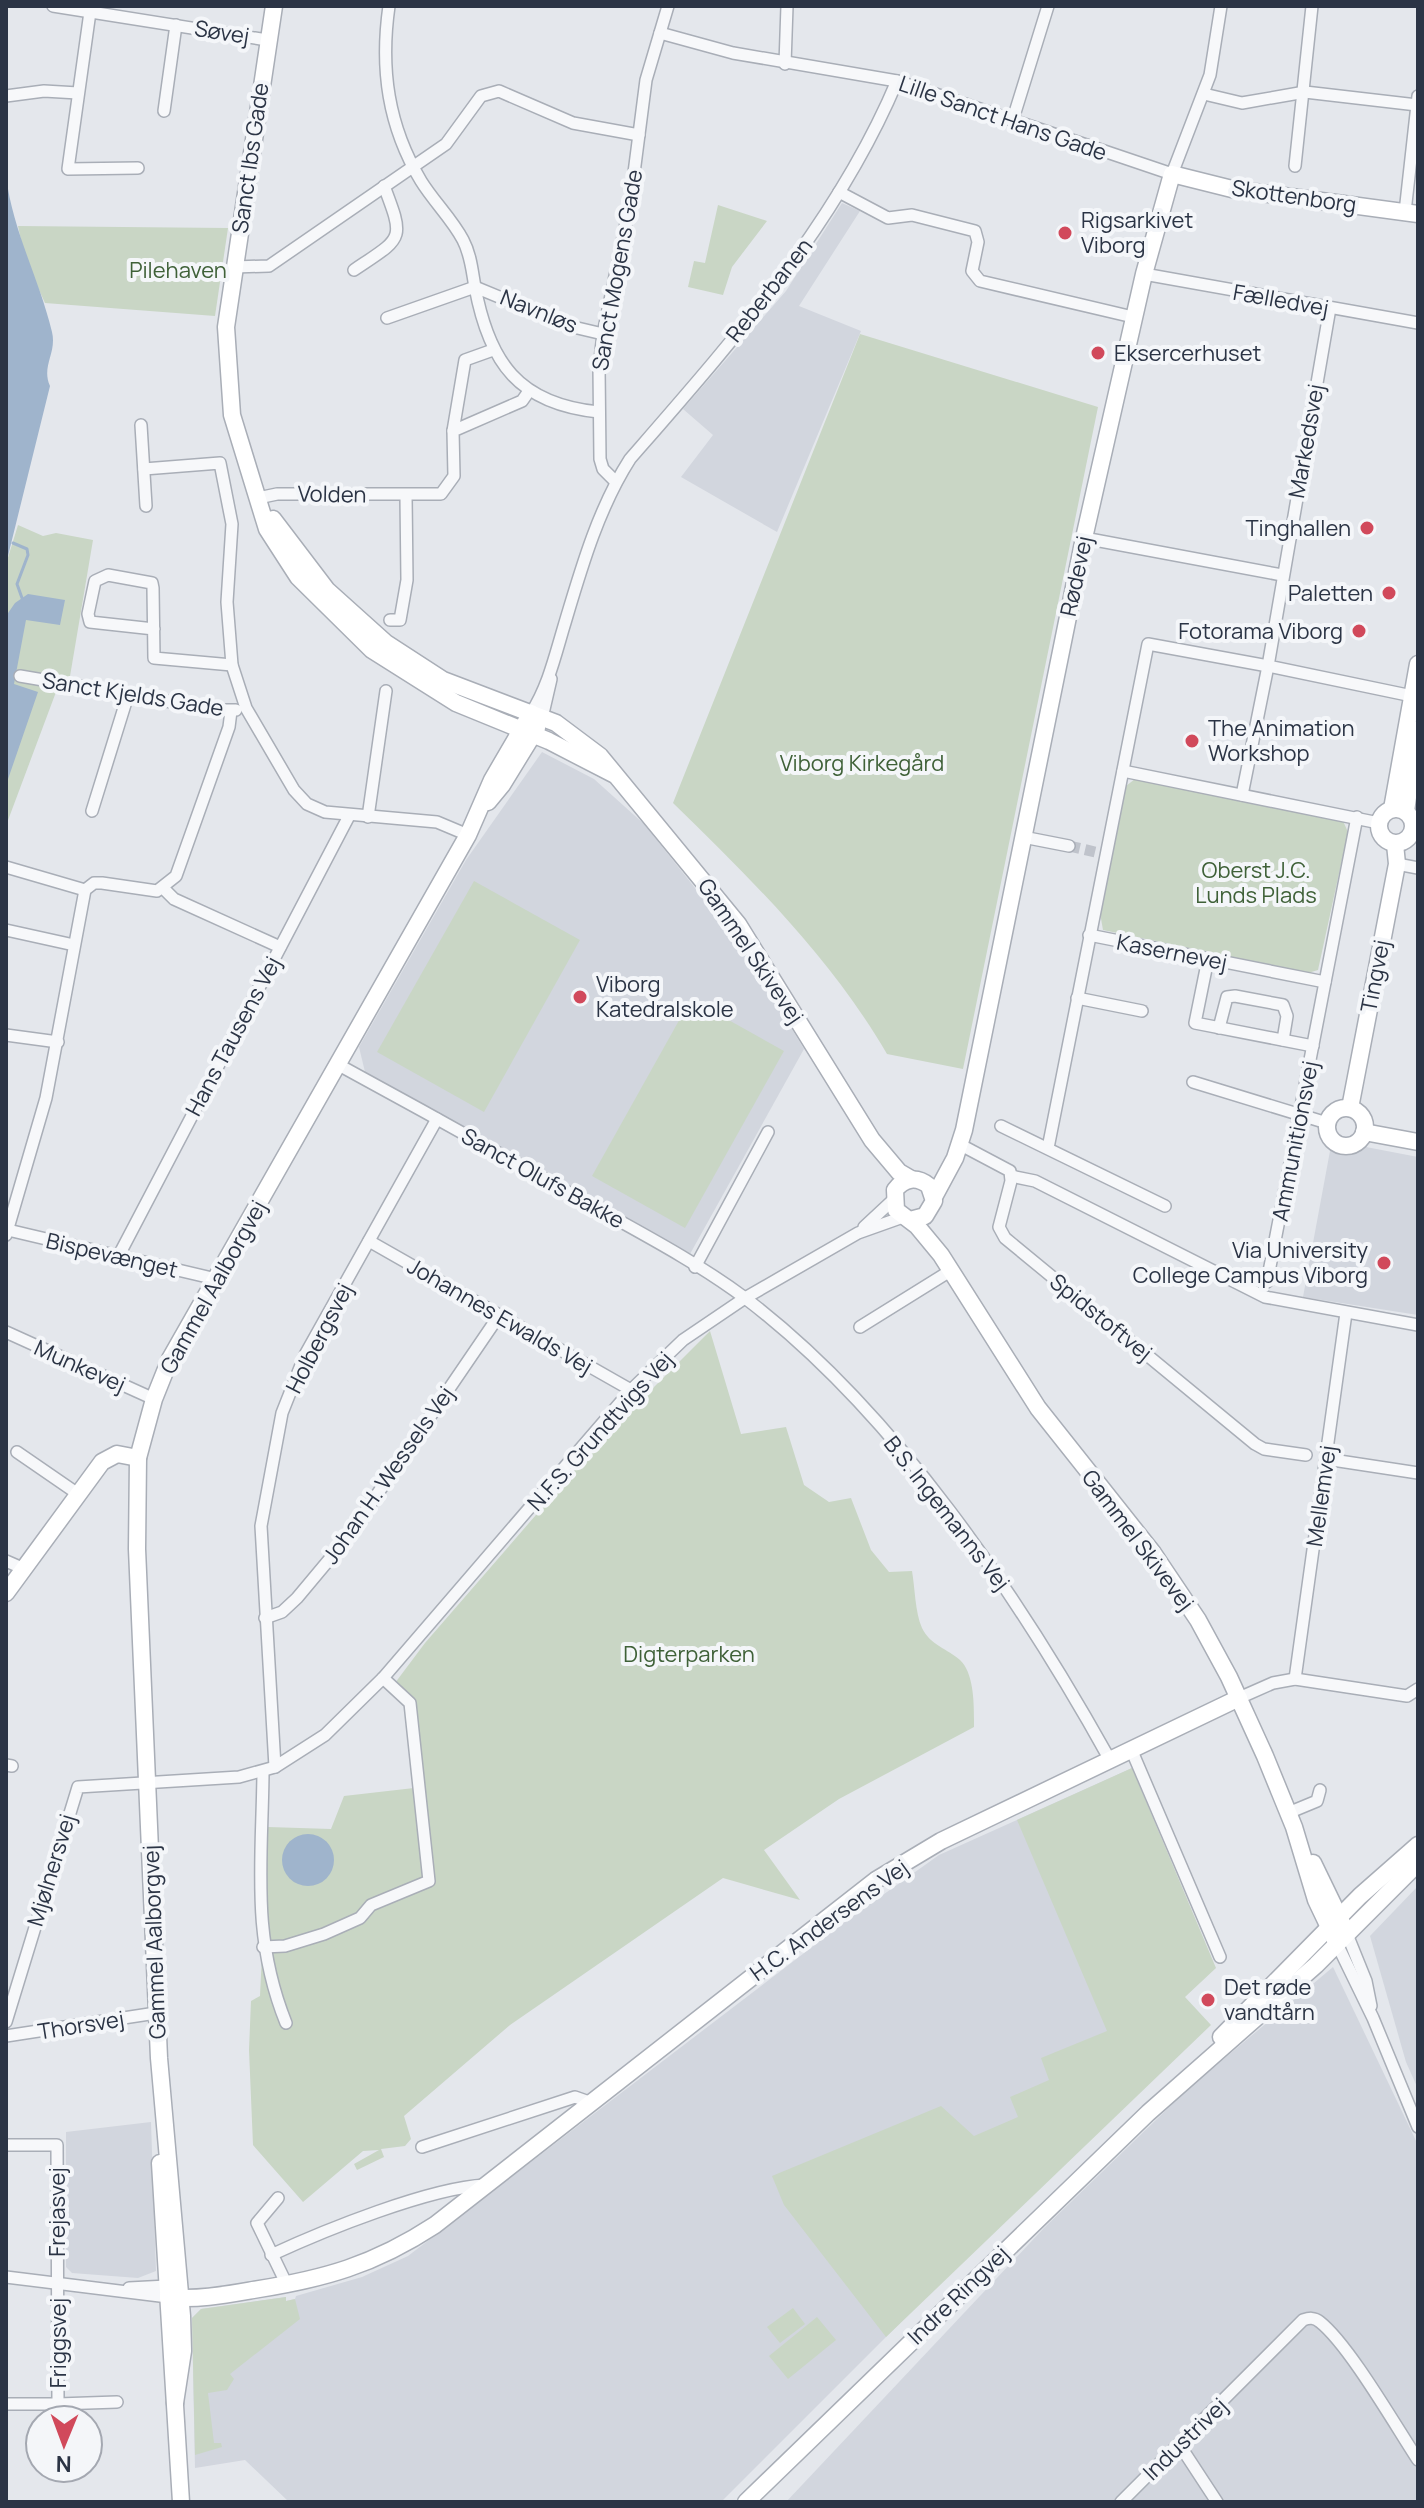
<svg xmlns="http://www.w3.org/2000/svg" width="1424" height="2508" font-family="Manrope,sans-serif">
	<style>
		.built { fill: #d2d6de }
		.green { fill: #c9d6c5 }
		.water { fill: #9fb4cc }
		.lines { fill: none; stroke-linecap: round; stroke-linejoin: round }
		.stream { stroke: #9fb4cc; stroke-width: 3 }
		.street-tunnel { stroke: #bfc3cb; stroke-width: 11; stroke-dasharray: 11 5.5; stroke-linecap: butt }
		.street-casing { stroke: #a9aeb7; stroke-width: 14 }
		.secondary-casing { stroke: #a9aeb7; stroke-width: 19 }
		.street { stroke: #f7f8fa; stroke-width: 11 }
		.secondary { stroke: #fff; stroke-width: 16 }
		.poi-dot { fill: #d1495b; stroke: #f4f6f9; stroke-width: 3 }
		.labels { text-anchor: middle; stroke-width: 8; stroke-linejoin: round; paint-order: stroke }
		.street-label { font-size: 22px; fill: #2b3445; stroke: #f4f6f9 }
		.poi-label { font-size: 22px; fill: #2b3445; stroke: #f4f6f9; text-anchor: start }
		.park-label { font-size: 22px; fill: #3f6138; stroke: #f4f6f9 }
	</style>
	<rect width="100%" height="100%" fill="#e4e7ec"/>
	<g class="built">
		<path d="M842 203 860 211 799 306 861 331 777 532 681 477 713 435 683 409 786 291Z"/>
		<path d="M542 752 594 779 644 824 742 947 804 1049 690 1254 365 1072 359 1047 466 860Z"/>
		<path d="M1366 1147 1418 1157V1315L1303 1297 1330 1151 1350 1155Z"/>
		<path d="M1132 1768 1180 1995 1193 2030 721 2502H289L245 2460 195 2468 192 2318 201 2309 286 2297V2301L295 2299 296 2296 362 2277 408 2256 842 1924 939 1855Z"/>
		<path d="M1418 1886V2089L1406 2062 1370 1936Z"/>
		<path d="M1333 1967 1418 2145V2502H786L1044 2228 1187 2090Z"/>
		<path d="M151 2122 156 2271 138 2278 72 2273 66 2267V2132Z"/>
	</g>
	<g class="green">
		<path d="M718 205 767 221 732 267 723 295 688 287 694 261 705 263Z"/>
		<path d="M18 226 228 228 215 316 45 303 25 259Z"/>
		<path d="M860 334 1098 407 963 1069 887 1054C831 958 752 880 673 803Z"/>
		<path d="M18 525 43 536 56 533 93 540 67 694 56 692 7 823 6 564Z"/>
		<path d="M1135 779 1343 821 1348 832 1318 970 1308 973 1103 930 1100 913 1126 786Z"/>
		<path d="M474 881 580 940 484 1112 377 1052Z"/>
		<path d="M691 999 784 1051 685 1228 592 1176Z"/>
		<path d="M710 1331 741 1434 786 1427 804 1485 829 1502 851 1498 871 1550 889 1572 912 1571C915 1588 915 1612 922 1628 930 1645 948 1649 960 1660 975 1674 974 1708 974 1727L839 1799 764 1850 800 1900 723 1878 510 2025 404 2116 411 2139 405 2146 381 2149 384 2157 357 2170 354 2164 379 2150 363 2151 303 2202 253 2145 249 2050 251 2001 260 1996 268 1827 331 1829 344 1796 414 1788 407 1708 389 1691 425 1643 600 1441Z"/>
		<path d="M1132 1768 1216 1968 1185 1997 1211 2025 886 2337 784 2205 772 2176 941 2106 974 2136 1018 2117 1010 2097 1049 2080 1041 2058 1107 2031 1017 1820Z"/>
		<path d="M286 2297V2301L295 2299 300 2319 230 2374 234 2379 227 2390 208 2393 214 2443H221L222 2447 195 2455 192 2318 201 2309Z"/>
		<path d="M793 2308 805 2324 780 2343 767 2327Z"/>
		<path d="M817 2317 836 2340 788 2379 769 2356Z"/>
	</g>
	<g class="water">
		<path d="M6 176C13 232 39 278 52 332 57 353 41 366 50 386L6 564Z"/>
		<path d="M28 594 65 600 60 625 26 620 14 684 38 692 6 785V616L15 603Z"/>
		<circle cx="308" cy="1860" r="26"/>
	</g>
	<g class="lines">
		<path class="stream" d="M13 543 27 549 28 555 17 584 22 598"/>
		<path class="street-tunnel" d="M1069 846 1095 852"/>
		<g class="street-casing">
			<g id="street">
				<path d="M53 6 267 40"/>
				<path d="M389 6C380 69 388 126 421 181 434 202 452 219 463 240 471 255 472 271 475 287 489 362 518 404 599 412"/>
				<path d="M90 12 68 169 138 168"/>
				<path d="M660 33 733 53 897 81 1172 174 1210 75 1221 6"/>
				<path d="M785 64 787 6"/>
				<path d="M1204 94 1242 103 1305 92 1417 105"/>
				<path d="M6 96 44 91 78 93"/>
				<path d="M164 111 176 25"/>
				<path d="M1013 119 1048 6"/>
				<path d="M1295 166 1312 6"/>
				<path d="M839 192 888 218 912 215 975 231 978 242 972 271 980 281 1133 317"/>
				<path d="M1405 212 1418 96"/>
				<path d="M234 267 269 266 446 144 481 96 499 91 573 123 639 135"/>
				<path d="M354 270C403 237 405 241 384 186"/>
				<path d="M1144 274 1418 323"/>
				<path d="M1330 308 1268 666 1417 697"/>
				<path d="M387 318 475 287 569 326 603 334"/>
				<path d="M141 425 146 506"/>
				<path d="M453 431 465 360 493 350"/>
				<path d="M144 469 220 463 232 524 227 602 232 665 246 708 294 790 307 804 325 812 437 822 468 835"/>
				<path d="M616 482 603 469 600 459 599 368 603 334 630 204 646 80 668 6"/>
				<path d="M258 498 277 494H441L454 476 453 431 522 401 529 391"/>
				<path d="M1084 538 1282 575"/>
				<path d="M390 620H400L407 580 406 496"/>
				<path d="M154 629 90 622 88 614 95 581 108 575 152 583 153 588 154 658 232 665"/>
				<path d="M20 676 219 710H236"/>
				<path d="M531 713C548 687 555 656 564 626 581 569 598 509 630 459 731 343 837 224 897 81"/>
				<path d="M542 718 551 679"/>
				<path d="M1123 771 1379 823"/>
				<path d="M92 811 128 695"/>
				<path d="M368 817 386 691"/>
				<path d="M1023 837 1069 846"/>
				<path d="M1397 864 1418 868"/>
				<path d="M6 867 85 890"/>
				<path d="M164 889 174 899 280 947"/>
				<path d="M6 930 74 945"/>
				<path d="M1089 935 1325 982"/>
				<path d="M1208 959 1195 1023 1313 1046"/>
				<path d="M1077 998 1142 1011"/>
				<path d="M1219 1028 1227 997 1235 996 1283 1005 1287 1016 1283 1040"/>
				<path d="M6 1035 58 1042"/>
				<path d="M337 1064C418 1108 499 1153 580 1199 635 1230 694 1260 745 1298 894 1411 1020 1598 1110 1760"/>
				<path d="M1193 1082 1327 1123"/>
				<path d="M1001 1126 1165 1206"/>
				<path d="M959 1144 1010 1171 1011 1181 999 1227 1005 1238 1255 1444 1264 1449 1306 1455"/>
				<path d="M1048 1148 1148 644 1268 666 1242 795"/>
				<path d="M1011 1176 1035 1181 1265 1297 1418 1325"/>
				<path d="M864 1227 893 1200"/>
				<path d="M8 1230 216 1279"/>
				<path d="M6 1235 46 1098 85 890 94 883H102L157 891 176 876 229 727 231 711"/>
				<path d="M369 1241 631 1390"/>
				<path d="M118 1257 349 816"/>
				<path d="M695 1267 768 1132"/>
				<path d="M1267 1282 1357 817"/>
				<path d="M860 1327 950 1271"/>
				<path d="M6 1332 154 1399"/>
				<path d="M17 1452 78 1494"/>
				<path d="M1326 1459 1418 1473"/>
				<path d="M6 1561 22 1568"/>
				<path d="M265 1618 282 1612 297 1598 348 1537 498 1317"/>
				<path d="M1295 1679 1346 1313"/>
				<path d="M1239 1698 1273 1683 1295 1679 1407 1696 1418 1689"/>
				<path d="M1131 1749 1220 1957"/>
				<path d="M6 1765 12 1766"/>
				<path d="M275 1767 261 1526 282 1413 305 1355 437 1119"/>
				<path d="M263 1773C262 1864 251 1936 286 2023"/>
				<path d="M1288 1813 1317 1801 1320 1790"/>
				<path d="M1347 1934 1366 1981 1371 2006"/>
				<path d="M1337 1944 1373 2018 1418 2127"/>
				<path d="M263 1947 285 1946 324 1934 360 1918 371 1905 429 1881 410 1703 383 1678"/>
				<path d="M6 2022 78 1787 239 1777 275 1767 325 1735 383 1678 631 1390 683 1340 745 1298 858 1233 903 1217"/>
				<path d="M6 2036 156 2013"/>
				<path d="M6 2145H57L58 2404H6"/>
				<path d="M422 2147 575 2097 592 2103"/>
				<path d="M278 2198 257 2223 287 2285"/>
				<path d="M271 2255C325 2230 429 2188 485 2185"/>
				<path d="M6 2277 168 2297"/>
				<path d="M129 2288 167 2286"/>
				<path d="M58 2404 117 2402"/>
				<path d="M1179 2444 1217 2502"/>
				<path d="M1121 2502 1303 2320C1309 2318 1314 2317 1320 2322 1349 2345 1395 2425 1418 2460"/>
			</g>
		</g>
		<g class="secondary-casing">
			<g id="secondary">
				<path d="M274 6 226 327 232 415 267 529 298 577 372 650 456 703 549 741 613 774"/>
				<path d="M273 519 327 590 386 643 443 680 556 723 600 756 738 924 872 1140 899 1172 911 1179"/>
				<path d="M488 802 502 785 537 728"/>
				<circle cx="1396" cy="826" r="17"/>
				<path d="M1392 809 1418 664"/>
				<path d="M1406 811 1418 729"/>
				<path d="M1350 1108 1397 864 1395 844"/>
				<circle cx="1346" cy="1127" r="19"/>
				<path d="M1364 1132 1418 1142"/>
				<path d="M934 1197 955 1158 964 1130 1084 538 1144 274 1172 174 1232 189 1418 214"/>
				<path d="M910 1220 925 1216 934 1201 929 1186C917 1176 904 1178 895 1190L896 1210 917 1226 941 1255 1038 1408 1153 1553 1198 1620 1229 1677 1265 1756 1294 1827 1316 1900 1337 1944"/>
				<path d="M6 1593 102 1462 117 1454 138 1458"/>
				<path d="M1313 1863 1343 1925"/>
				<path d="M1221 2037 1360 1896 1418 1845"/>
				<path d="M160 2163 181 2502"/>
				<path d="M168 2297C197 2300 224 2295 253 2290 324 2279 374 2265 435 2225L876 1880 941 1841 1239 1698"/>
				<path d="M175 2403 183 2351 182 2316 159 2058 137 1549 138 1458 154 1399 170 1359 468 835 492 780 531 713"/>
				<path d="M746 2502 1148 2113 1316 1965 1418 1863"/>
			</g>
		</g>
		<use href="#street" class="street"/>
		<use href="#secondary" class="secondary"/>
	</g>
	<g class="poi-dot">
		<circle cx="1065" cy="233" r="8"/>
		<circle cx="1098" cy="353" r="8"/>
		<circle cx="1367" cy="528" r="8"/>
		<circle cx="1389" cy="593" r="8"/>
		<circle cx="1359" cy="631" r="8"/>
		<circle cx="1192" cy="741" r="8"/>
		<circle cx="580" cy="997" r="8"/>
		<circle cx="1384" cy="1263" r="8"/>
		<circle cx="1208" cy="2000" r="8"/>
	</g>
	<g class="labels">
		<g class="street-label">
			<text transform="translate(222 32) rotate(9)" y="8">Søvej</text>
			<text transform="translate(1003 118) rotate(19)" y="8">Lille Sanct Hans Gade</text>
			<text transform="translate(250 158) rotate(-82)" y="8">Sanct Ibs Gade</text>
			<text transform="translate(1294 196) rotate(8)" y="8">Skottenborg</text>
			<text transform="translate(617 270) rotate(-80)" y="8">Sanct Mogens Gade</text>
			<text transform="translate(769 290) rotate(-52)" y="8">Reberbanen</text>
			<text transform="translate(1281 300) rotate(10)" y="8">Fælledvej</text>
			<text transform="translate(539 311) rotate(22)" y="8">Navnløs</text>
			<text transform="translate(1306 441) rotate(-80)" y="8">Markedsvej</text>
			<text transform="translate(332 494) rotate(1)" y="8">Volden</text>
			<text transform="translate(1076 576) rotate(-78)" y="8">Rødevej</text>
			<text transform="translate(133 694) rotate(9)" y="8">Sanct Kjelds Gade</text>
			<text transform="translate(751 951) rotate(56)" y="8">Gammel Skivevej</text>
			<text transform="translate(1172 952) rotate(11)" y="8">Kasernevej</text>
			<text transform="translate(1375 976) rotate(-79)" y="8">Tingvej</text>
			<text transform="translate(233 1036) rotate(-62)" y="8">Hans Tausens Vej</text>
			<text transform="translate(1295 1141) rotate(-79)" y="8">Ammunitionsvej</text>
			<text transform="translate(543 1178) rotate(29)" y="8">Sanct Olufs Bakke</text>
			<text transform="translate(112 1255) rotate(13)" y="8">Bispevænget</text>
			<text transform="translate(213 1287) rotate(-61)" y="8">Gammel Aalborgvej</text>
			<text transform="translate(500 1316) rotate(30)" y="8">Johannes Ewalds Vej</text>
			<text transform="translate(1101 1317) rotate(39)" y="8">Spidstoftvej</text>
			<text transform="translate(319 1338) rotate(-63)" y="8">Holbergsvej</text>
			<text transform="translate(80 1366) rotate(24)" y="8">Munkevej</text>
			<text transform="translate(600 1431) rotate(-48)" y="8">N.F.S. Grundtvigs Vej</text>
			<text transform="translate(388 1475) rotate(-55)" y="8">Johan H. Wessels Vej</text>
			<text transform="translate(1321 1496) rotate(-82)" y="8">Mellemvej</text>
			<text transform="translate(947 1513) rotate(52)" y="8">B.S. Ingemanns Vej</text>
			<text transform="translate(1138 1540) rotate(53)" y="8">Gammel Skivevej</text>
			<text transform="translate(51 1870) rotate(-73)" y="8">Mjølnersvej</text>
			<text transform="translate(829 1920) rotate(-36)" y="8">H.C. Andersens Vej</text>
			<text transform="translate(154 1942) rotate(-92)" y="8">Gammel Aalborgvej</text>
			<text transform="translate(81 2025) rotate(-9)" y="8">Thorsvej</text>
			<text transform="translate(57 2212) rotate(-90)" y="8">Frejasvej</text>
			<text transform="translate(958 2295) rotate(-44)" y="8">Indre Ringvej</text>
			<text transform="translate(58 2343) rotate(-90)" y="8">Friggsvej</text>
			<text transform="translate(1185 2439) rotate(-44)" y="8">Industrivej</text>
		</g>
		<g class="poi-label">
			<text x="1081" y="228">Rigsarkivet<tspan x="1081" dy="25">Viborg</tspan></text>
			<text x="1114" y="361">Eksercerhuset</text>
			<text x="1351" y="536" text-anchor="end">Tinghallen</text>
			<text x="1373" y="601" text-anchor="end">Paletten</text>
			<text x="1343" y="639" text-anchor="end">Fotorama Viborg</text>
			<text x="1208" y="736">The Animation<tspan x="1208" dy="25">Workshop</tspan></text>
			<text x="596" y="992">Viborg<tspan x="596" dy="25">Katedralskole</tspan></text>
			<text x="1368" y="1258" text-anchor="end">Via University<tspan x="1368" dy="25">College Campus Viborg</tspan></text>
			<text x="1224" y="1995">Det røde<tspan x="1224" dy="25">vandtårn</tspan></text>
		</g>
		<g class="park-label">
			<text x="178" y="278">Pilehaven</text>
			<text x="862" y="771">Viborg Kirkegård</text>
			<text x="1256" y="878">Oberst J.C.<tspan x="1256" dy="25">Lunds Plads</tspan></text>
			<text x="689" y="1662">Digterparken</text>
		</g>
	</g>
	<rect width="1424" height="2508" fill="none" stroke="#2b3445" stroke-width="16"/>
	<g transform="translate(64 2444) rotate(181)"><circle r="38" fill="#f4f6f9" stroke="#a4a8b1" stroke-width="2"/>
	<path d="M0-6L14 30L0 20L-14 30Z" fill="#d1495b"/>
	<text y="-12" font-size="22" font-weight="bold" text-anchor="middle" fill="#2b3445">N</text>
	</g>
</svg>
